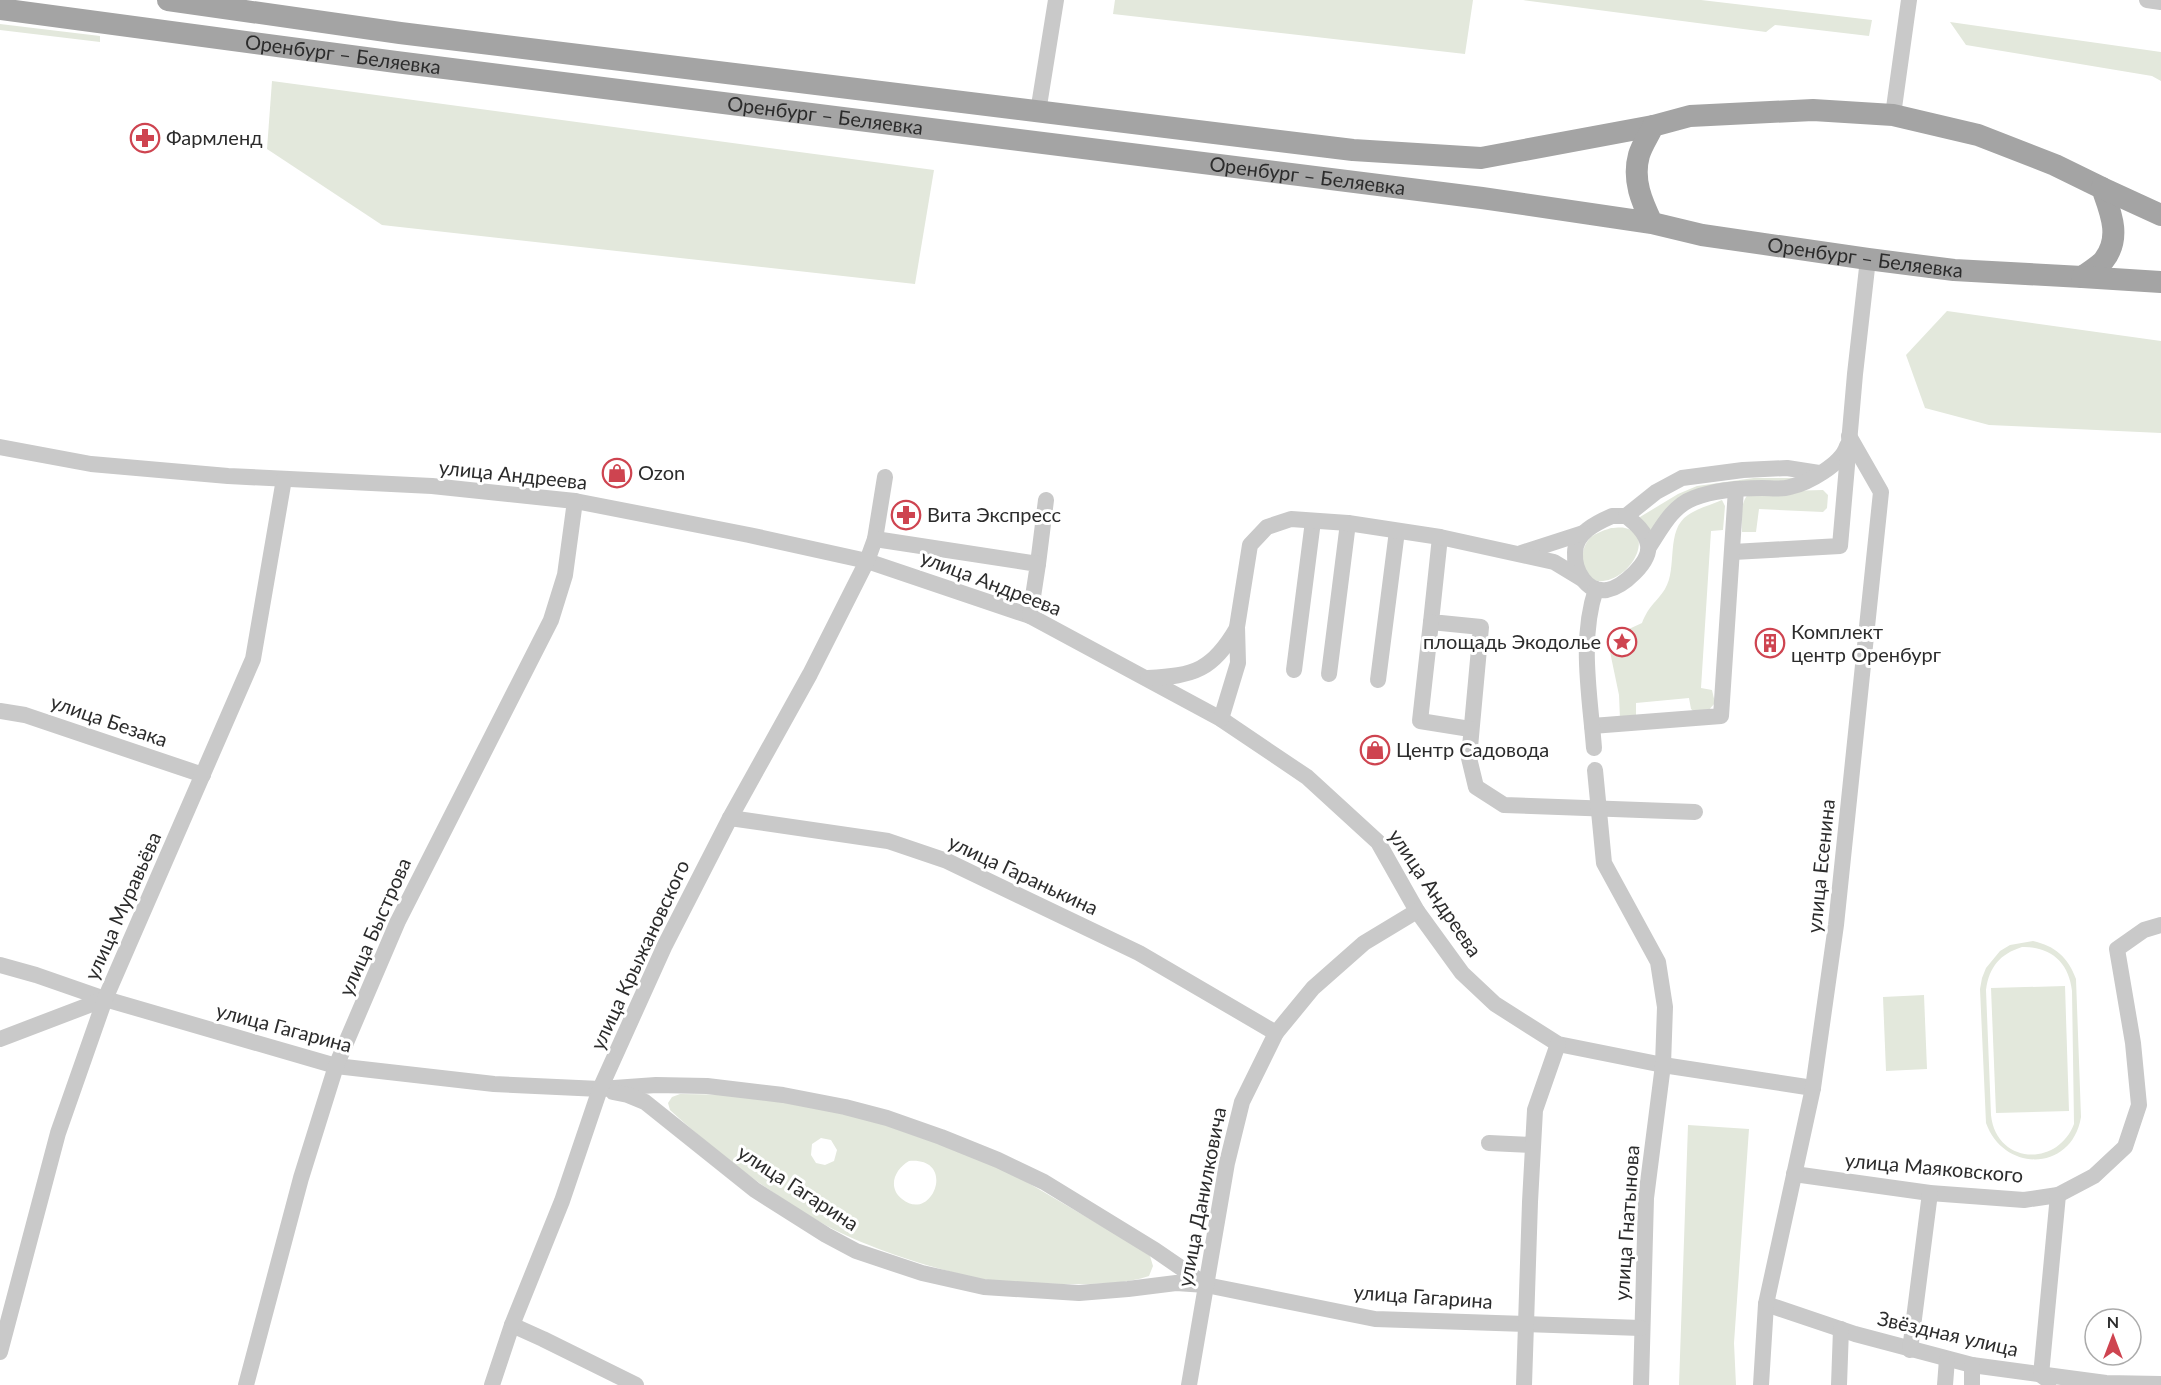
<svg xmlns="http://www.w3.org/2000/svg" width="2161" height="1385" font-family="Lato,sans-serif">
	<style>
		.green { fill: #e3e8dc; fill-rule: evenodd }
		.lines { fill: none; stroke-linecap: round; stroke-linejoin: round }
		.minor { stroke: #c9c9c9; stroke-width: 16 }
		.major { stroke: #a4a4a4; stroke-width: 22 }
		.labels { text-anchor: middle; stroke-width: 6; stroke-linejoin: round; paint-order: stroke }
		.street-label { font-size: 20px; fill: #2c2c2c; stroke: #fff }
		.poi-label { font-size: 20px; fill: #2c2c2c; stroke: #fff; text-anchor: start }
	</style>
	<rect width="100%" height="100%" fill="#fff"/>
	<g class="green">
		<path d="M1115 0H1473L1465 54 1113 14Z"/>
		<path d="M1523 0H1701L1872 20 1869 36 1775 25 1766 32Z"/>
		<path d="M1950 22 2161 52V81L2152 76 1966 45Z"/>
		<path d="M0 24 100 36V42L0 30Z"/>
		<path d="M272 81 934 170 915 284 382 225 267 149Z"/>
		<path d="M1947 311 2161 341V433L1989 425 1925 408 1906 355Z"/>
		<path d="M1754 478H1799L1800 482 1720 486 1650 535 1635 520 1678 494 1697 486Z"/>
		<path d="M1823 490 1828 495 1827 508 1823 512 1759 509 1756 532H1742C1742 519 1739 500 1751 492Z"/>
		<path d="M1722 500 1725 506 1723 530 1711 531 1701 688 1712 690 1715 703 1706 713H1696L1691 709 1689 698 1636 703V719H1620L1619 695 1609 647 1618 634 1642 623C1649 605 1656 603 1665 589 1678 568 1665 530 1688 515 1698 508 1711 505 1722 500Z"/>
		<path d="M1611 528C1615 528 1621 527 1625 528 1657 535 1628 584 1598 581 1582 579 1579 553 1587 542 1592 534 1602 531 1611 528Z"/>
		<path d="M2033 941C2055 946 2068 957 2076 979L2081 1117C2072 1172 2004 1173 1986 1123L1980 989 1982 978 1986 968 2000 951 2010 945ZM2022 947C2050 946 2069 962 2072 991L2074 1124C2057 1168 1996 1164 1991 1115L1986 990C1989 967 2000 954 2022 947Z"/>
		<path d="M2065 986 2069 1111 1996 1113 1991 988Z"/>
		<path d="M1924 995 1927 1069 1886 1071 1883 997Z"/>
		<path d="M680 1094 742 1095 843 1113 937 1140 994 1163 1129 1242 1150 1256 1153 1266 1149 1276C1123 1285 1091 1284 1063 1284 1036 1283 1009 1284 982 1279 936 1270 868 1248 827 1226 771 1195 717 1153 670 1110L668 1103 672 1097ZM821 1138 831 1140 837 1150 834 1161 825 1165 816 1163 811 1155 812 1144ZM909 1161C958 1157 932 1224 902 1199 887 1187 895 1169 909 1161Z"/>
		<path d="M1688 1125 1749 1129 1734 1343 1736 1385H1679Z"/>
	</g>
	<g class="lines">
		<g class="minor">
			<path d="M2147 0 2161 2"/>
			<path d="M1038 112 1056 0"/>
			<path d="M1893 115 1909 0"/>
			<path d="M0 447 91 464 228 476 432 486 575 501 749 535 867 561 1030 616 1221 719 1307 777 1378 842 1417 911 1462 973 1495 1004 1558 1044 1663 1065 1813 1088"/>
			<path d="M1612 516H1626C1635 523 1646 532 1648 545 1651 562 1623 587 1607 590 1586 593 1574 570 1575 553 1575 533 1596 523 1612 516Z"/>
			<path d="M1626 516 1656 492 1682 478 1743 470 1787 468 1819 473"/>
			<path d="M1440 537 1431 622 1481 627 1469 758 1476 787 1504 805 1695 812"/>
			<path d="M875 539 885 477"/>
			<path d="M1649 547C1661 529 1672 506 1694 498 1715 490 1740 488 1762 488 1771 488 1781 490 1790 487 1808 483 1842 464 1847 446"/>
			<path d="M1733 552 1840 546 1855 374 1868 259"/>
			<path d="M1521 553 1583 533"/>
			<path d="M1038 564 1046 500"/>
			<path d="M1431 622 1420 721 1470 729"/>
			<path d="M1294 670 1313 521"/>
			<path d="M1329 674 1348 523"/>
			<path d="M1148 678C1194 676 1213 670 1237 628"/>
			<path d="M1378 680 1397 531"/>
			<path d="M0 711 25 715 203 775"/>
			<path d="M1221 719 1238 663 1237 627 1250 545 1267 527 1291 519 1348 523 1440 537 1554 562 1582 579"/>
			<path d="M1592 726 1721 716 1736 489"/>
			<path d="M1594 748C1590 696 1579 639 1596 589"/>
			<path d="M1595 770 1604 863 1658 962 1665 1007 1663 1065 1646 1198 1641 1385"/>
			<path d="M730 818 888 841 947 861 1139 953 1276 1033"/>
			<path d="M0 965 36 975 105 999 336 1066 494 1084 600 1089 656 1085 707 1086 783 1095 845 1107 887 1118 941 1137 998 1160 1044 1182 1155 1250 1206 1285"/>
			<path d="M0 1039 105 999"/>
			<path d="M613 1092 628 1095 645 1102 755 1190 826 1235 856 1251 922 1273 984 1287 1079 1293 1128 1289 1176 1283 1206 1285 1375 1319 1641 1328"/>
			<path d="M1489 1143 1533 1145"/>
			<path d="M1794 1174 1930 1193 2024 1200 2058 1195 2094 1176 2125 1147 2139 1105 2133 1043 2117 949 2144 930 2161 925"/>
			<path d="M1766 1304 1855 1334 1972 1365 2106 1383 2161 1384"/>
			<path d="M512 1325 543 1339 636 1385"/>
			<path d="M1910 1350 1930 1193"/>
			<path d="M0 1352 58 1133 105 999 253 659 284 479"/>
			<path d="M1972 1365V1385"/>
			<path d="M2049 1381 2041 1375 2058 1195"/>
			<path d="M246 1385 301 1178 336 1066 398 921 551 620 565 575 575 501"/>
			<path d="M492 1385 512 1325 562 1201 600 1089 665 945 730 818 810 674 867 561 875 539 1038 564 1030 616"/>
			<path d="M1189 1385 1227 1163 1242 1102 1276 1033 1313 988 1364 943 1417 911"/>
			<path d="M1524 1385 1530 1202 1535 1110 1558 1044"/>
			<path d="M1761 1385 1766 1304 1813 1088 1836 925 1881 492 1849 436"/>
			<path d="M1839 1385 1841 1329"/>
			<path d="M1945 1385 1947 1359"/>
		</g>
		<g class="major">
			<path d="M168 0 400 33 1353 150 1481 158 1653 126"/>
			<path id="s1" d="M0 9 396 62 1482 198 1652 223 1702 235 1868 259 1954 270 2082 277C2089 272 2099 266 2104 260 2122 237 2110 211 2102 188L2055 165 1978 135 1893 115 1813 110 1690 116 1653 126C1649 135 1642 145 1639 155 1632 180 1642 202 1652 223"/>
			<path d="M2102 188 2161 215"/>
			<path d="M2082 277 2161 282"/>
		</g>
	</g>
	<defs>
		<g id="pharmacy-ring" transform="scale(1.5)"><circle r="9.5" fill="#fff" stroke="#ce4450" stroke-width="1.5"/><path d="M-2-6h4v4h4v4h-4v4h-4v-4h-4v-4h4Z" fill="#ce4450"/></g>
		<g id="shop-ring" transform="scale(1.5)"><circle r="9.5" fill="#fff" stroke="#ce4450" stroke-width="1.5"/><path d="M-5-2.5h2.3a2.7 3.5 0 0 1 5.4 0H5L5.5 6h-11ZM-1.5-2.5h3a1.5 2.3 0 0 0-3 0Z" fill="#ce4450"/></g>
		<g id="sight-ring" transform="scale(1.5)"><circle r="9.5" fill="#fff" stroke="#ce4450" stroke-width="1.5"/><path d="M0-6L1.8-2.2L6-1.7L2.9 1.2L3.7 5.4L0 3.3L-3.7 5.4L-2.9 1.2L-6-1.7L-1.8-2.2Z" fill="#ce4450"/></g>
		<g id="building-ring" transform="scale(1.5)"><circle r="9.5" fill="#fff" stroke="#ce4450" stroke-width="1.5"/><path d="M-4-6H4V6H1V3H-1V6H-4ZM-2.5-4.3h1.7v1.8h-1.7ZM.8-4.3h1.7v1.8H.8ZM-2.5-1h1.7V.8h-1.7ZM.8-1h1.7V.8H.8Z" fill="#ce4450"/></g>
	</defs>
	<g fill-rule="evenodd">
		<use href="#pharmacy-ring" x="145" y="138"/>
		<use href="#shop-ring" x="617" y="473"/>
		<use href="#pharmacy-ring" x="906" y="515"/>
		<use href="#sight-ring" x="1622" y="642"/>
		<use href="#building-ring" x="1770" y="643"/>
		<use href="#shop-ring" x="1375" y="750"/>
	</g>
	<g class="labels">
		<g class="street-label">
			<text dy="7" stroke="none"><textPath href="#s1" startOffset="346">Оренбург – Беляевка</textPath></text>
			<text dy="7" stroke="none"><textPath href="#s1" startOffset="832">Оренбург – Беляевка</textPath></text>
			<text dy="7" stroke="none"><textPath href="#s1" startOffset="1318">Оренбург – Беляевка</textPath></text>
			<text dy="7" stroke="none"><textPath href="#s1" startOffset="1882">Оренбург – Беляевка</textPath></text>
			<text transform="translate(513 475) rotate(6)" y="7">улица Андреева</text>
			<text transform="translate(991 583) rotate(21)" y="7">улица Андреева</text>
			<text transform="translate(109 721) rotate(19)" y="7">улица Безака</text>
			<text transform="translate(1821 866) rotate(-84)" y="7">улица Есенина</text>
			<text transform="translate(1023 875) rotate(25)" y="7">улица Гаранькина</text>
			<text transform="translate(1435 893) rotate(56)" y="7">улица Андреева</text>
			<text transform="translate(123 906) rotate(-66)" y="7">улица Муравьёва</text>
			<text transform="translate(375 927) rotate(-66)" y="7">улица Быстрова</text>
			<text transform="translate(640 955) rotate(-65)" y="7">улица Крыжановского</text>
			<text transform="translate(284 1028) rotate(15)" y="7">улица Гагарина</text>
			<text transform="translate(1934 1168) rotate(5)" y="7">улица Маяковского</text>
			<text transform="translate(798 1188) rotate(33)" y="7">улица Гагарина</text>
			<text transform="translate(1202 1197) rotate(-79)" y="7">улица Данилковича</text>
			<text transform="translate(1627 1223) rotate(-86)" y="7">улица Гнатынова</text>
			<text transform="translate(1423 1297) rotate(4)" y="7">улица Гагарина</text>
			<text transform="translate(1948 1334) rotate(13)" y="7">Звёздная улица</text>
		</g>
		<g class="poi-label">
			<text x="166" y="145">Фармленд</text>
			<text x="638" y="480">Ozon</text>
			<text x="927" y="522">Вита Экспресс</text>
			<text x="1791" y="639">Комплект<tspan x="1791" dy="23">центр Оренбург</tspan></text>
			<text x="1601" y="649" text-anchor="end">площадь Экодолье</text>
			<text x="1396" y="757">Центр Садовода</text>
		</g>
	</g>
	<g transform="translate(2113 1337)"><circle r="28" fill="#ffffff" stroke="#ababab" stroke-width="1.5"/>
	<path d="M0-4.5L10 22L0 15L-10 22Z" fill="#ce4450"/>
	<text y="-9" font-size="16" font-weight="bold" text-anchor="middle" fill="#2c2c2c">N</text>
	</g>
</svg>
